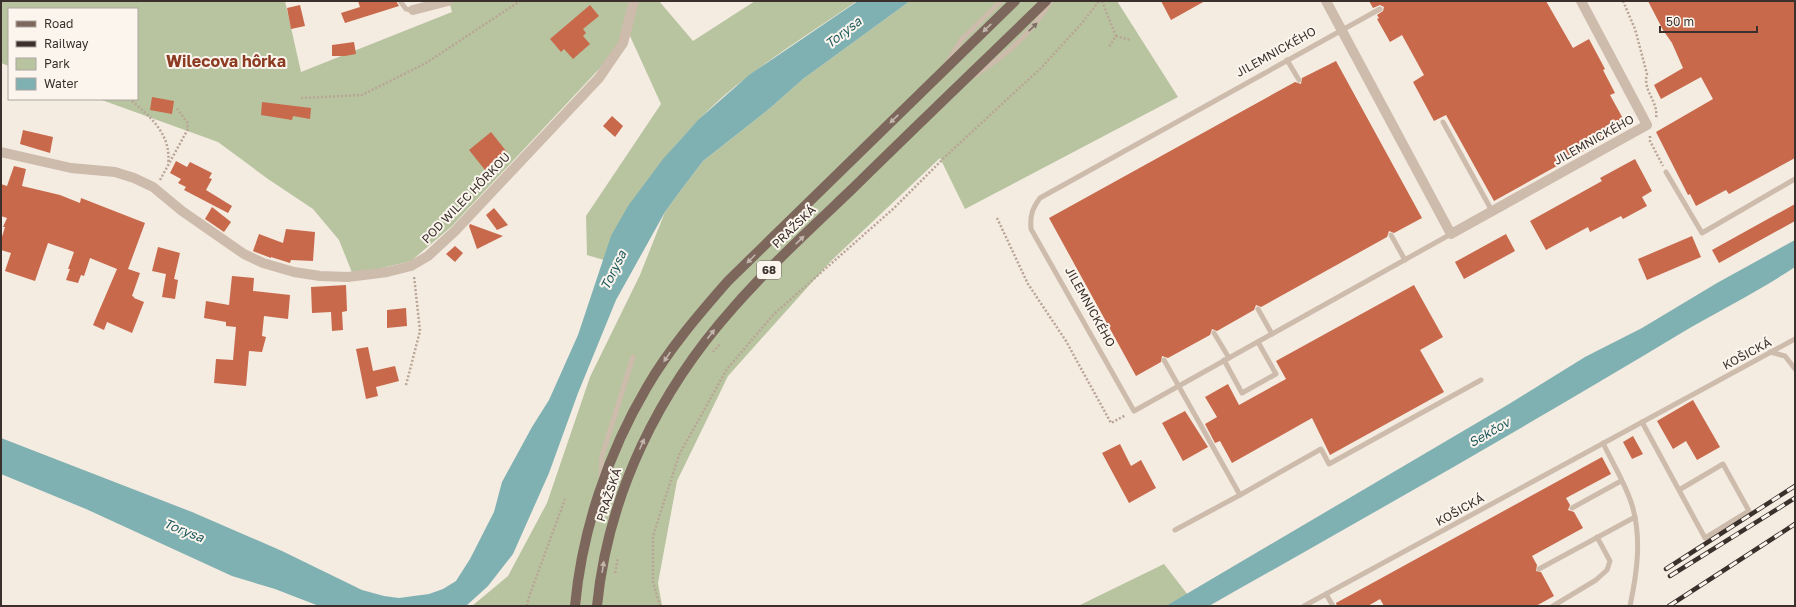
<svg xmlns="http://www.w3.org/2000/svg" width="1796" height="607" font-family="'Golos Text',sans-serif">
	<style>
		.green { fill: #b8c4a0 }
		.water { fill: #7fb0b2 }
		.building { fill: #c8694b }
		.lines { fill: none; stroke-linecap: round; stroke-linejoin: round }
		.path { stroke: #b9a596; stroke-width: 2.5; stroke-dasharray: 2 2; stroke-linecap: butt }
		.service { stroke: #cdbbac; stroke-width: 5 }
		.minor { stroke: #cdbbac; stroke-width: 10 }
		.primary { stroke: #7d675c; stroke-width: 10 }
		.rail-casing { stroke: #3b302b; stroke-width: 4.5 }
		.rail { stroke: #fbf5ee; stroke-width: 3; stroke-dasharray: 9; stroke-linecap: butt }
		.oneway { fill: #7d6f65 }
		.oneway2 { fill: #c2b5ac }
		.labels { text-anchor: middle; stroke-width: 4; stroke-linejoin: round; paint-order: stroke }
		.shield { fill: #fbf5ee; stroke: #756b66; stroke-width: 1 }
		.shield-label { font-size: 11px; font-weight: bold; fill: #3b302b }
		.street-label { font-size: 12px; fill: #3b302b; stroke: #fbf5ee }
		.water-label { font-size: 13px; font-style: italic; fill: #1f5a5e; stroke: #fbf5ee }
		.district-label { font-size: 16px; font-weight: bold; fill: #8c3b22; stroke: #fbf5ee }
	</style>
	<rect width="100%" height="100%" fill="#f4ebe1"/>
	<g class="green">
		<path d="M1 1H285L301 72 452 12 449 1H659L693 41 755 1H857C822 25 784 49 750 75 710 104 676 142 647 181 628 207 614 229 604 260L587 255 586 216 661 104 630 36 451 227 411 261 353 275 339 240 313 209 268 179 218 142 99 99H137V9H9V66L1 63Z"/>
		<path d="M910 1H1117L1178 97 965 209 940 158 831 261 728 376 677 481 658 583 662 606H472L508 576 547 503 590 377 640 275 665 212 678 194 703 161 769 109 803 79Z"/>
		<path d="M1164 564 1188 595 1166 606H1078Z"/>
	</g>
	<g class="water">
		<path d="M858 1H910L803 79 769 109 703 161 678 194 665 212 616 300 578 393 549 473 513 554 488 586 466 606H319L275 589 232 576 86 509 1 474V438L192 512 282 551 362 590 384 596 399 598 429 594 443 589 456 581 470 559 494 512 502 482 532 427 549 400 578 335 611 236 628 206 663 159 698 120 749 75Z"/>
		<path d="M1795 240V267C1759 291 1720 310 1683 332 1527 426 1368 516 1209 606H1166L1509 404 1585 357 1642 328 1717 283Z"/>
	</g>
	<g class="building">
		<path d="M358 1H396L399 6 345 23 341 13 360 7Z"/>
		<path d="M1161 1H1205L1171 20Z"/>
		<path d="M1369 1H1546L1573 48 1589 39 1605 69 1603 70 1615 93 1610 95 1626 124 1608 136 1609 137 1494 201 1446 115 1434 121 1413 82 1424 75 1402 35 1390 42 1377 19 1379 18 1377 15 1383 11 1384 7 1380 5 1373 8Z"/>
		<path d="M1648 1H1795V158L1729 194 1726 190 1696 206 1690 194 1688 195 1656 132 1713 99 1701 77 1661 99 1654 85 1683 68 1672 43 1663 30Z"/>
		<path d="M300 5 305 26 291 29 287 8Z"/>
		<path d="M590 5 599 16 583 29 586 33 583 36 590 44 573 59 564 49 561 52 550 39Z"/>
		<path d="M354 42 356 54 345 56H332V45Z"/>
		<path d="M1336 61 1422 218 1394 233 1389 231 1387 237 1261 307 1256 305 1254 310 1217 331 1212 329 1210 335 1168 358 1162 356 1161 362 1136 376 1049 218 1295 82 1301 84 1302 78Z"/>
		<path d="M152 97 174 101 172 114 150 110Z"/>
		<path d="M262 102 311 108 310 119 293 116 292 120 261 115Z"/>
		<path d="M612 116 623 126 615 137 603 126Z"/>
		<path d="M23 130 53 137 50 153 20 144Z"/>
		<path d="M491 132 507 152 485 170 469 150Z"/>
		<path d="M1635 159 1652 191 1642 197 1647 206 1623 219 1621 216 1590 232 1588 227 1546 250 1530 221 1602 181 1600 178Z"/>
		<path d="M176 161 187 167 190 162 212 173 209 178 212 179 206 190 232 206 228 213 184 190 186 187 178 183 181 179 170 173Z"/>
		<path d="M14 166 26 169 22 186 60 195 80 203 81 198 145 223 128 269 140 273 132 296 134 297V298L144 302 132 333 107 322 104 330 93 325 117 269 90 258 84 276 81 275 78 283 66 280 70 269H68L74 252 48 243 35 281 5 271 11 253 1 250V240L5 227H3L7 218 1 216V184L7 186Z"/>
		<path d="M1795 204V221L1719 263 1712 250Z"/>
		<path d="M212 207 231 222 224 232 205 219Z"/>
		<path d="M494 208 508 225 497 230 486 215Z"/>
		<path d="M470 224 503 236 477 249 469 226Z"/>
		<path d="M286 229 315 232 313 261 291 260 290 263 271 257V258L253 251 259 234 283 243Z"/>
		<path d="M1506 234 1515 251 1464 279 1455 262Z"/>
		<path d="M1692 236 1701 257 1647 280 1638 259Z"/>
		<path d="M455 246 463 253 455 262 446 254Z"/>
		<path d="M158 247 180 253 174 279 178 280 175 299 162 297 166 274 152 271Z"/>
		<path d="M232 276 254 278 253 291 290 295 288 319 264 316 262 336 266 337 262 352 249 351 246 386 214 383 216 359 233 360 236 327 226 326V322L204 318 206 301 229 305Z"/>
		<path d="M346 285 347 311 342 312 343 330 332 331 331 312 312 313 311 287Z"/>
		<path d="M1414 285 1443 337 1420 350 1444 392 1330 455 1312 418 1232 463 1220 441 1215 443 1205 424 1217 417 1205 397 1228 384 1239 405 1286 379 1276 361Z"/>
		<path d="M406 308 407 326 387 328V310Z"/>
		<path d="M368 347 373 371 395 366 399 381 376 387 378 396 366 399 356 349Z"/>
		<path d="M1693 400 1720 447 1697 460 1686 441 1673 449 1657 421Z"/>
		<path d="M1185 411 1208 447 1183 461 1162 423Z"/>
		<path d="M1633 436 1643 454 1632 459 1623 442Z"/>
		<path d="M1120 444 1131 466 1141 460 1156 488 1129 503 1102 453Z"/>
		<path d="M1602 457 1611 474 1566 498 1570 505 1568 510 1574 512 1583 528 1532 556 1537 565 1536 571 1541 572 1554 596 1536 606H1384L1380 599 1368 606H1337L1336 603Z"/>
	</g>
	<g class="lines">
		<g class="path">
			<path d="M1102 1 1116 36 1109 47"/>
			<path d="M1623 1 1635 29 1647 74C1642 90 1659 102 1656 118"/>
			<path d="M1116 36 1130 40"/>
			<path d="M301 98 362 95 426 63 520 1"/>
			<path d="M132 101C151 117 172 136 168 164"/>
			<path d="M1650 136V141L1663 166"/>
			<path d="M160 180 188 129 187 122 176 107"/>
			<path d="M997 218 1028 284 1066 341 1111 423 1126 415"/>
			<path d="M713 352 720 344"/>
			<path d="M406 385 420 331 414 276"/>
			<path d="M615 573 618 558"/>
			<path d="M527 606 529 597 565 499"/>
			<path d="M660 606 653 582V536L679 455 727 369 774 314 893 209 948 154 1042 67 1082 23 1099 1"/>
		</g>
		<g class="service">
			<path d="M400 1 406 9 413 10"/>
			<path d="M1380 9 1040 198C1032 209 1030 215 1031 229L1134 411 1451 234"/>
			<path d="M1287 60 1299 80"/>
			<path d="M947 63 961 40 1001 1"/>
			<path d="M973 76C1005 57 1032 33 1051 1"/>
			<path d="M1443 122 1492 211"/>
			<path d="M1666 172 1702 233 1795 179"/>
			<path d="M1391 235 1405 260"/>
			<path d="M1258 309 1272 334"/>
			<path d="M1214 333 1229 358"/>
			<path d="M1770 352 1785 356 1795 369"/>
			<path d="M1164 360 1240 495 1321 449 1329 464 1481 380"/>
			<path d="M1224 360 1242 393 1276 374 1258 342"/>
			<path d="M1642 422 1705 538 1749 511 1723 464 1679 490"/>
			<path d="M1603 443C1612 462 1626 485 1632 505 1642 538 1637 573 1630 606"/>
			<path d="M601 477 602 456 633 357"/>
			<path d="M1572 508 1621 481"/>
			<path d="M1175 530 1240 495"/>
			<path d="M1539 569 1635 517"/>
			<path d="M1326 594 1333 606"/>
			<path d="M1304 606 1795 339"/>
			<path d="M1553 606 1596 580 1607 570 1610 561 1597 537"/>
		</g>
		<g class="minor">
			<path d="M1326 1 1451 234 1647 125 1581 1"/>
			<path d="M413 10 448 1"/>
			<path d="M1 152 71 168 115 172 134 178 153 187 182 211 244 254 263 263 294 272 320 276 348 277 387 272 411 266 428 256 455 231 599 78 623 43 634 1"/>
		</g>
		<g class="primary">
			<path d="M575 606C582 530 608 453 647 387 669 349 699 314 728 281L1015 1"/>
			<path d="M597 606C608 494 659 391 733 308 769 267 809 230 848 193 914 128 980 65 1046 1"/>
		</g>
		<g class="rail-casing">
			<g id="rail">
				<path d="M1666 569 1795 486"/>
				<path d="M1670 576 1795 498"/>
				<path d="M1669 606 1795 524"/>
			</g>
		</g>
		<use href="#rail" class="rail"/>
	</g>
	<defs><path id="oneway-solid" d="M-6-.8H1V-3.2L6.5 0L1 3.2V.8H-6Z"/></defs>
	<use class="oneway" href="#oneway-solid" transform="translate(1033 27) rotate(-44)"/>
	<g class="oneway2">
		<use href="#oneway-solid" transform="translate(987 28) rotate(136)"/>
		<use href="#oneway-solid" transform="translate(894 119) rotate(136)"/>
		<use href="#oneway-solid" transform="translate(800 240) rotate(-44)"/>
		<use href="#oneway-solid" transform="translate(751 259) rotate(135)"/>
		<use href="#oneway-solid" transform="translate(711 334) rotate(-52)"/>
		<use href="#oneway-solid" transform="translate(667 357) rotate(124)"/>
		<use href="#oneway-solid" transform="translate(642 444) rotate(-66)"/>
		<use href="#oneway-solid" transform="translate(603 567) rotate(-81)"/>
	</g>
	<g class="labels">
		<rect class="shield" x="757" y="261" width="24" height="18" rx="3"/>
		<g class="shield-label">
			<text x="769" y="274">68</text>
		</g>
		<g class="street-label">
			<text transform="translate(1276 52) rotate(-29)" y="4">JILEMNICKÉHO</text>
			<text transform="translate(1594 140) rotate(-29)" y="4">JILEMNICKÉHO</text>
			<text transform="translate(466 198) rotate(-46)" y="4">POD WILEC HÔRKOU</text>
			<text transform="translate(794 227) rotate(-44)" y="4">PRAŽSKÁ</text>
			<text transform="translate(1090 307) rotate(61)" y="4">JILEMNICKÉHO</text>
			<text transform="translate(1747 354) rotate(-28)" y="4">KOŠICKÁ</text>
			<text transform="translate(609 495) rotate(-72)" y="4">PRAŽSKÁ</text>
			<text transform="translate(1460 510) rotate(-29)" y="4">KOŠICKÁ</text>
		</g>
		<g class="water-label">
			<text transform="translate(843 32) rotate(-38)" y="5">Torysa</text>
			<text transform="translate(613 270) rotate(-64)" y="5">Torysa</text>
			<text transform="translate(1489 432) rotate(-30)" y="5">Sekčov</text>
			<text transform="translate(184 530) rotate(22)" y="5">Torysa</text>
		</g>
		<g class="district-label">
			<text x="226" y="67">Wilecova hôrka</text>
		</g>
	</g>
	<rect width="1796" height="607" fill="none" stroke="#3b302b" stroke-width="4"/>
	<rect x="8" y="8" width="130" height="92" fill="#fbf5ee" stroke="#aea6a0"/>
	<rect x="16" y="21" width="20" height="6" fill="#7d675c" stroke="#aea6a0"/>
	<text x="44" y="28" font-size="12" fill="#3b302b">Road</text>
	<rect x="16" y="41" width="20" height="6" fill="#3b302b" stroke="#aea6a0"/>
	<text x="44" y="48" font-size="12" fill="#3b302b">Railway</text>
	<rect x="16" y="58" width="20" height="12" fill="#b8c4a0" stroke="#aea6a0"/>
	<text x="44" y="68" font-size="12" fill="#3b302b">Park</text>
	<rect x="16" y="78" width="20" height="12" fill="#7fb0b2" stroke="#aea6a0"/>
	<text x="44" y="88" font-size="12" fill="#3b302b">Water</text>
	<path d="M1660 26v6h97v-6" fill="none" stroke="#3b302b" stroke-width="2"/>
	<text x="1666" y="26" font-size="12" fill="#3b302b" stroke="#fbf5ee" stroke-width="3" paint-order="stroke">50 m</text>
</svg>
